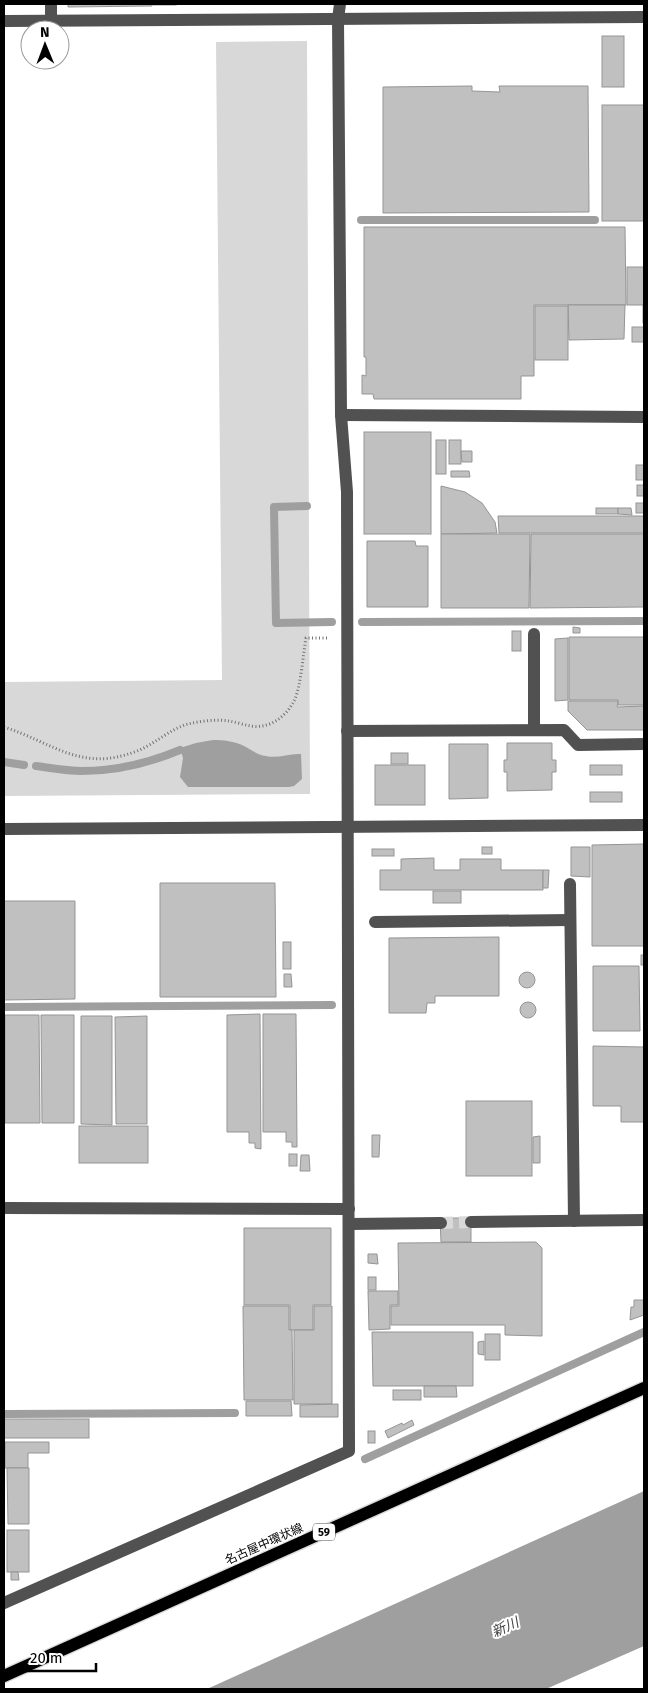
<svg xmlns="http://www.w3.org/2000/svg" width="648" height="1693" font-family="'Fira Sans','Noto Sans JP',sans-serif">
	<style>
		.green { fill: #d8d8d8 }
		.water { fill: #9f9f9f }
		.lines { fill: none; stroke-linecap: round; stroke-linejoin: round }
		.stream { stroke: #9f9f9f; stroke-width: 8 }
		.building { fill: #c0c0c0; stroke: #959595 }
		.minor-tunnel { stroke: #d9d9d9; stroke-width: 12; stroke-dasharray: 12 6; stroke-linecap: butt }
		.major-casing { stroke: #dbdbdb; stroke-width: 15 }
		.path { stroke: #737373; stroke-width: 3; stroke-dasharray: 1 2.5; stroke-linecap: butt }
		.minor { stroke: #515151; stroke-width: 12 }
		.major { stroke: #000; stroke-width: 12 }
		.labels { text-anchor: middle; stroke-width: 4; stroke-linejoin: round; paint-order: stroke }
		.shield { fill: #fff; stroke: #4c4c4c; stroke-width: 1 }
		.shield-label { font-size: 11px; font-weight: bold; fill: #000 }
		.street-label { font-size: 12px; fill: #000; stroke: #fff }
		.water-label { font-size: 14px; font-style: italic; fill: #404040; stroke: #fff }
	</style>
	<rect width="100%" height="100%" fill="#fff"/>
	<path class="green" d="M307 41 310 794 4 796V682L222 680 216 42Z"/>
	<g class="water">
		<path d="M213 740C224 740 234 741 244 746 252 750 257 755 266 756 278 759 289 753 301 754L302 779 294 786 289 787H188L180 777 183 758 180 748 196 743Z"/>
		<path d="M644 1491V1646L546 1689H207Z"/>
	</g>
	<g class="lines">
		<g class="stream">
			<path d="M361 220H595"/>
			<path d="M307 506 274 507 276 623 332 622"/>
			<path d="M362 622 644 621"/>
			<path d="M4 762 24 765"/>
			<path d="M36 766C51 768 67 771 82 771 117 771 149 763 180 750"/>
			<path d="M4 1007 332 1005"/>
			<path d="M4 1414 235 1413"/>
			<path d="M365 1459 644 1332"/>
		</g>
	</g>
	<g class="building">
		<path d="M68 4H152V6L68 7Z"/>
		<rect x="153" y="4" width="23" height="1"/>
		<rect x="602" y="36" width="22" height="51"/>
		<path d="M472 86V91L500 92 499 86H588L589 212 383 213V87Z"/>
		<rect x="602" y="105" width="42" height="116"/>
		<path d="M364 227H625L626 305H534V376H521V399H374L373 394H362V375L366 376V357H364Z"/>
		<rect x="627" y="267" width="17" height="38"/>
		<path d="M568 305H625L624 339 569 340Z"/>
		<rect x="643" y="305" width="1" height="18"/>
		<rect x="535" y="306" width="33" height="54"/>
		<rect x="632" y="327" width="12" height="15"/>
		<rect x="364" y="432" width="67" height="102"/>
		<rect x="436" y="440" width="10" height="34"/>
		<rect x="449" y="440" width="12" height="24"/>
		<path d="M461 451H472V462H462Z"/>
		<rect x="636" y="465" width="8" height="15"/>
		<path d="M451 471H469L470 477H451Z"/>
		<rect x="637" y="485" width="7" height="11"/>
		<path d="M441 486 465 492 482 503 495 522 497 533 441 534Z"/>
		<rect x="636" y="503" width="8" height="10"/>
		<rect x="596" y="508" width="22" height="6"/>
		<path d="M618 508H631L632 515 618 514Z"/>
		<path d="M498 516H644V533H499Z"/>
		<path d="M441 534H530L529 608H441Z"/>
		<path d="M531 534H644V607L530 608Z"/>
		<path d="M367 541H415L416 546H428V607H367Z"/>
		<path d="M573 627 580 628V633H573Z"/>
		<rect x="512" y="631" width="9" height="20"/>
		<path d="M569 637H644V705H618V700H569Z"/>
		<path d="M568 638V700L555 701V639Z"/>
		<path d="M568 701H618L617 707 644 706V730H587L568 711Z"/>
		<path d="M507 743H552V760H556V772H552V790L507 791V772H504V760H507Z"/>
		<path d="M449 744H488V798L449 799Z"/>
		<rect x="391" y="753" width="17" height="11"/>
		<rect x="375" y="765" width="50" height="40"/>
		<rect x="590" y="765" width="32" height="10"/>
		<rect x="590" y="792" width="32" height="10"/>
		<path d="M644 844V946H592V845Z"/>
		<rect x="482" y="847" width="10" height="7"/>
		<path d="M571 847H590V877L571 876Z"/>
		<rect x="372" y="849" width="22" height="7"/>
		<path d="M434 858V870H460V859H501V870H543V890H380V870H401V859Z"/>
		<path d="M543 870H549L548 888H543Z"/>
		<path d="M160 883H275L276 997H160Z"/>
		<rect x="433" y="891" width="28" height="12"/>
		<path d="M4 901H75V999L4 1000Z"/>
		<path d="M499 937V996H435V1003H427L426 1013H389V938Z"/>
		<rect x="283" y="942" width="8" height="27"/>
		<rect x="641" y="955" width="3" height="10"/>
		<path d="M593 966H639L640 1031H593Z"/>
		<circle cx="527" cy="980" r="8"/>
		<path d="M284 974H291L292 987H284Z"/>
		<circle cx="528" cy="1010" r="8"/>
		<path d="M260 1014 261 1149 255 1148V1143H249V1132H227V1015Z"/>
		<path d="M263 1014H296L297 1147H292V1142H286V1132H263Z"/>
		<path d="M5 1015H39L40 1123H5Z"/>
		<path d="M41 1015H74V1123H42Z"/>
		<path d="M81 1016H112V1125L81 1124Z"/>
		<path d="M147 1016V1124H116L115 1017Z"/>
		<path d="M593 1046 644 1047V1122H621V1106H593Z"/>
		<rect x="466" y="1101" width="66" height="75"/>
		<rect x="79" y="1126" width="69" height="37"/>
		<path d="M372 1135H380L379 1157H372Z"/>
		<path d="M540 1136V1163H533V1137Z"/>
		<rect x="289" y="1154" width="8" height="12"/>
		<path d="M301 1155H309L310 1171H300Z"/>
		<path d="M440 1218H471V1242H441Z"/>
		<path d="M244 1228H331V1305H313V1330H290V1305H244Z"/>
		<path d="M536 1242 542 1248V1336L505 1335V1325H391V1306H399L398 1243Z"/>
		<path d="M368 1254H377L378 1264 368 1263Z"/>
		<rect x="368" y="1277" width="8" height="13"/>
		<path d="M368 1291H398V1305H390V1329L369 1330Z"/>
		<path d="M634 1300H644V1315L630 1320 631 1307H634Z"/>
		<path d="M243 1306H289V1330H292L293 1400H244Z"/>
		<path d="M314 1306H332V1404H294V1330H314Z"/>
		<path d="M372 1332H473V1386H373Z"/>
		<rect x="485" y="1334" width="15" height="26"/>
		<path d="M484 1341V1355L478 1354V1342Z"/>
		<path d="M424 1386H456L457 1397H424Z"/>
		<rect x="393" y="1390" width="28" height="10"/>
		<path d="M246 1401H291L292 1416H246Z"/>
		<path d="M338 1404V1417H300V1405Z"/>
		<rect x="4" y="1419" width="85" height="19"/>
		<path d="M412 1420 414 1425 388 1438 385 1431 402 1423 403 1425Z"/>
		<rect x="368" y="1431" width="7" height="12"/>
		<path d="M5 1442H49V1453H28V1468H5Z"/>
		<path d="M7 1468H29V1524H8Z"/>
		<rect x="7" y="1530" width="22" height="42"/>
		<path d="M11 1572H18L19 1580H11Z"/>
	</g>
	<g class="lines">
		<path class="minor-tunnel" d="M441 1223 471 1222"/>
		<g class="major-casing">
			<path id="major" d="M4 1676 644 1388"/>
		</g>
		<path class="path" d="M4 727C54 743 81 773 137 751 155 744 170 729 188 724 201 721 216 719 229 721 236 722 244 725 251 726 269 729 286 717 294 701 301 687 303 654 306 638H329"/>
		<g class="minor">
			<path d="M51 4V21"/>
			<path d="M4 21 644 17"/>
			<path d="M341 415 644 417"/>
			<path d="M534 730V634"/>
			<path d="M347 731 564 730 578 745 644 744"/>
			<path d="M4 829 644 825"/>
			<path d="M570 884 574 1221"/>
			<path d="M375 922 570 920"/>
			<path d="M4 1208 349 1209"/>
			<path d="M471 1222 644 1220"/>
			<path d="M349 1224 441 1223"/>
			<path d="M4 1603 349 1451 347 492 341 415 338 19 340 4"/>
		</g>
		<use href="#major" class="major"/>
	</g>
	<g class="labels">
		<rect class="shield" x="313" y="1523.5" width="22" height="17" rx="4"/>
		<g class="shield-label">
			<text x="324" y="1536">59</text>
		</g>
		<g class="street-label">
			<text transform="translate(264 1544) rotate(-24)" y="4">名古屋中環状線</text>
		</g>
		<g class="water-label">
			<text transform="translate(505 1627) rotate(-24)" y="5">新川</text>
		</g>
	</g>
	<rect width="648" height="1693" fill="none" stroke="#000000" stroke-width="10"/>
	<g transform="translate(45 45) rotate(359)"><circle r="24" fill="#ffffff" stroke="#999999"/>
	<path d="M0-4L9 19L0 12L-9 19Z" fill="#000000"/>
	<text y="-8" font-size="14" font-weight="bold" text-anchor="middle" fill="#000000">N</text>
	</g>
	<path d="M22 1663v8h74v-8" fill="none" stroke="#000000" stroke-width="2.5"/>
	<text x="30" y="1663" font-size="15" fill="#000000" stroke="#ffffff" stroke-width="4" paint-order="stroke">20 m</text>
</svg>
